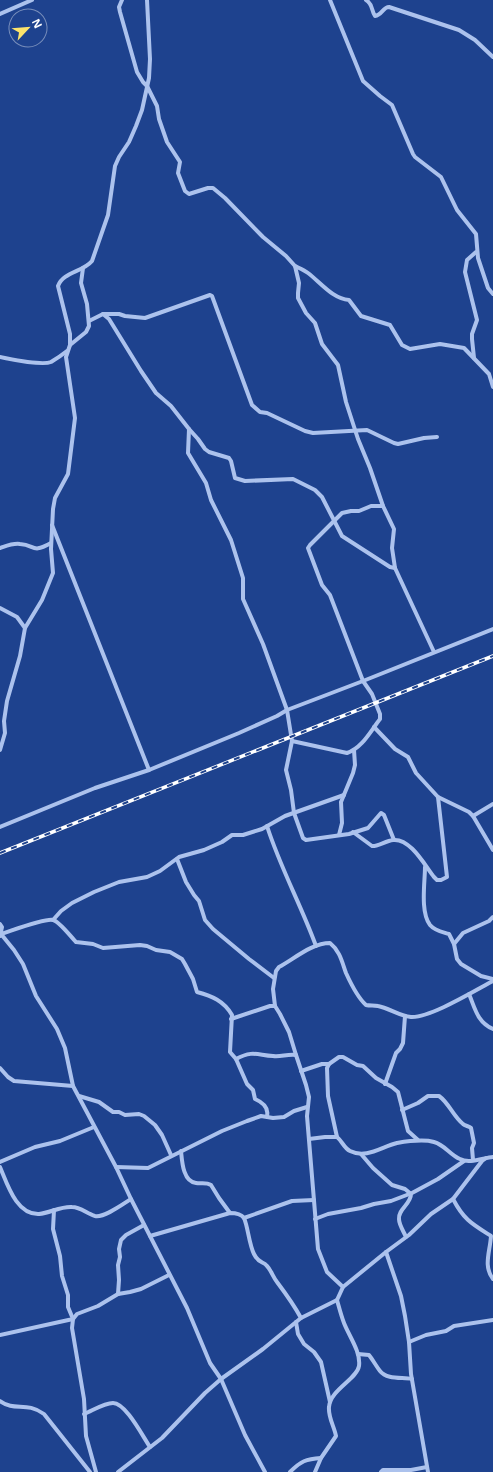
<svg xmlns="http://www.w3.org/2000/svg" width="493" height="1472" font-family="'Open Sans',sans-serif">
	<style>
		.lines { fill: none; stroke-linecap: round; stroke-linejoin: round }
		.street { stroke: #acc2ed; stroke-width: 4 }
		.rail-casing { stroke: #fff; stroke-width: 3.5 }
		.rail { stroke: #1e428e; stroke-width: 2; stroke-dasharray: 6; stroke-linecap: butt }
	</style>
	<rect width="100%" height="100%" fill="#1e428e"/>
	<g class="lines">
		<g class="street">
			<path d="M122 0 119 7 120 12 137 72 143 82 147 86 157 106 159 119 167 142 180 162 178 173 185 191 189 194 208 188H213L225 198 263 237 286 256 295 266 299 283 298 293V298L306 313 315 323 322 344 338 365 346 402 358 439 370 468 383 506 394 529 392 548 395 568 434 652"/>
			<path d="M330 0 363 81 380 96 392 105 413 154 415 157 441 177 457 210 476 234 478 258 488 288 493 294"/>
			<path d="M366 0C373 4 371 10 375 16 382 15 383 7 389 7L459 30 475 40 493 57"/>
			<path d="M0 14 32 0"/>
			<path d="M295 266C299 268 304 270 308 273 321 283 333 299 349 300L361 316 390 325 402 345 410 349 440 344 464 348 489 374 493 387"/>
			<path d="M103 314H119L125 316 145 318 210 295 212 296 252 405 260 412 267 413 305 431 313 433 367 430 394 443 398 444 424 438 437 437"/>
			<path d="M89 321 103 314 109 319 141 371 156 393 171 406 189 429 198 439 205 449 209 452 229 458 231 461 235 478 245 481 293 479 315 490 322 497 342 536 390 567 395 568"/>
			<path d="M70 345 86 332 89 326 87 304 81 283 83 268"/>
			<path d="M0 357C11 359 41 366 51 362 56 359 62 355 67 351"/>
			<path d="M474 358 472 339V334L477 320 465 272 467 260 476 252"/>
			<path d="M189 429 188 453 206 483 211 500 231 540 243 578V599L263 644 287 710 292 741 286 770 291 790 294 813 303 838 306 840 349 834 368 828 381 813 384 815 394 840"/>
			<path d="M52 525 149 770"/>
			<path d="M0 548C6 546 13 543 20 544 36 545 31 554 51 543"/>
			<path d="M0 608 17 617 25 628"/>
			<path d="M374 727 395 749 408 757 416 773 438 797 469 812 473 816 493 850"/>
			<path d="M292 741 347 753C362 748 370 732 380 719V714L372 694 363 681 330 595 322 585 308 548 310 545 342 513 351 511H359L371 506H383"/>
			<path d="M0 750 5 733 4 721 7 701 20 656 25 628 42 600 53 573 51 549 53 509 55 498 68 474 75 418 66 357 70 345V334L58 286C63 272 83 272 92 261L108 215 115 166 119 157 129 142 136 126 142 110 149 78 150 59 147 0"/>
			<path d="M473 816 493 804"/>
			<path d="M267 826C280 867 301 905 316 946"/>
			<path d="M0 827 95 788 149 770 239 733 277 716 287 710 363 681 493 629"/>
			<path d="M353 832 372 846C376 847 386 841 393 840 410 838 424 864 434 877L437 880H441L447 877 438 797"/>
			<path d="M339 835 342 823 341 802 353 773 355 765 354 750"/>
			<path d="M177 859 186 882 194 895 199 901 205 920 213 929 249 959 274 978"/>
			<path d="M425 867C425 882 420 912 430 925 435 931 443 932 449 934L454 944 457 959 461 964 481 976 493 979"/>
			<path d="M53 920 61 911 72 903 94 892 119 882 147 877 160 871 179 857 204 850 222 842 232 835H243L262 829 285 816 344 795"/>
			<path d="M0 924 2 927 0 936"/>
			<path d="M454 944 463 933 489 921 493 917"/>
			<path d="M469 994C475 1008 477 1022 493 1029"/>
			<path d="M231 1019 270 1006H275"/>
			<path d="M236 1059C253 1050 257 1055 273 1056 281 1057 287 1054 296 1055"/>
			<path d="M0 1068 8 1077 14 1081 73 1086 116 1167 131 1199 187 1308 210 1363 221 1379 245 1435 265 1472"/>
			<path d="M301 1071 322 1064H329"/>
			<path d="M385 1084 396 1053 400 1049 403 1043 405 1016"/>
			<path d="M73 1086 65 1048 57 1029 36 996 23 964 14 950 1 934C11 931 45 918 53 920 59 921 71 937 76 942L93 944 103 948 140 945 147 946 156 950 170 952 182 959 185 964 193 979 197 992C212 996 224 1001 232 1015L230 1052 236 1059 247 1084 253 1090 255 1099C262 1102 269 1107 267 1116"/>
			<path d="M79 1096 99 1102 113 1112H119L125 1115 139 1114 144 1116 155 1125 162 1135 171 1155"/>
			<path d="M402 1110 418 1103 428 1096H439C449 1103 453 1116 463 1124 465 1126 469 1126 471 1128L474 1143 472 1148 473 1160"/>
			<path d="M337 1137 328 1096 327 1068 329 1064 339 1057H343L357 1065 363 1066 376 1078 392 1087 398 1092 408 1131 418 1140"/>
			<path d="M309 1139 325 1137H337C342 1141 344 1148 350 1151 366 1159 381 1147 397 1143 409 1141 423 1139 434 1142 445 1145 450 1155 460 1159 469 1164 483 1158 493 1157"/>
			<path d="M181 1151C182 1161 183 1182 196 1183 201 1184 206 1182 211 1185L219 1198 230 1213"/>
			<path d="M361 1154 373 1168 392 1185 405 1189 411 1194C411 1204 398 1209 399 1219 399 1225 404 1232 406 1237"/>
			<path d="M0 1162 35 1147 60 1141 94 1127"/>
			<path d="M0 1167C7 1183 16 1215 39 1214 50 1213 61 1206 72 1207 81 1207 87 1214 95 1216 104 1218 123 1204 131 1199"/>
			<path d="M116 1167 148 1168 222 1131 247 1121 261 1116 273 1118 284 1117 294 1111 307 1107"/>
			<path d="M453 1199C464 1220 472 1224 491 1236 490 1252 483 1266 493 1279"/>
			<path d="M244 1218 292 1201 314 1200"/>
			<path d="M315 1219 328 1214 361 1208 374 1204 391 1201 412 1193 438 1179 464 1161"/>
			<path d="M150 1236 230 1213C235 1213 241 1214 244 1218 248 1227 249 1244 254 1254 259 1264 263 1261 267 1266 271 1270 273 1277 277 1282 286 1294 294 1305 301 1318"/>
			<path d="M386 1252 401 1296 405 1316 409 1342 411 1374 428 1472"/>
			<path d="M343 1287 327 1272 318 1249 307 1116 309 1097 306 1085 296 1055 289 1032 280 1014 275 1006 273 989 276 971 279 967C294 959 312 943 330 943 340 951 342 962 346 973 351 984 357 997 366 1005 370 1006 374 1005 378 1006 389 1008 399 1016 411 1017 430 1018 474 991 493 981"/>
			<path d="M118 1294 119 1280 118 1265 120 1257 119 1249 121 1240 126 1235 144 1225"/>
			<path d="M296 1322 298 1334 304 1344 314 1352 321 1362 330 1402"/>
			<path d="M0 1335 73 1319 68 1307V1295L62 1276 60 1256 53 1229 54 1210"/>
			<path d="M409 1342 426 1335 446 1331 454 1326 493 1320"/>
			<path d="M358 1354 369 1355C373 1360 376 1366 380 1371 387 1380 402 1377 412 1379"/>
			<path d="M0 1401C15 1412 26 1401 44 1414L90 1472"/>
			<path d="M84 1414C92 1411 104 1403 113 1403 126 1403 143 1437 150 1447"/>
			<path d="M96 1472 86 1436 84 1399 72 1328 73 1319 77 1314 98 1306 118 1294 130 1292 141 1289 169 1275"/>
			<path d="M118 1472 162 1438 205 1393 221 1379 263 1349 301 1318 337 1300 343 1287 386 1252 409 1235 431 1214 453 1199 482 1161 486 1158"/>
			<path d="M290 1472C301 1461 306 1459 321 1458"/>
			<path d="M315 1472 321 1458 336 1436C334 1426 328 1417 329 1407 330 1390 357 1379 359 1366 361 1352 349 1336 344 1323 341 1315 339 1307 337 1300"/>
			<path d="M381 1472 383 1470H411L427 1467"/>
		</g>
		<g class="rail-casing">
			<path id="rail" d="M0 853 493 656"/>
		</g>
		<use href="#rail" class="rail"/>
	</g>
	<g transform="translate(28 28) rotate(64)"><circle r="19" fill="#1e428e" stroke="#788ebb"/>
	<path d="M0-3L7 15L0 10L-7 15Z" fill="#fce36b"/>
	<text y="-6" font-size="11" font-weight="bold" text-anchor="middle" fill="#ffffff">N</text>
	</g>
</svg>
